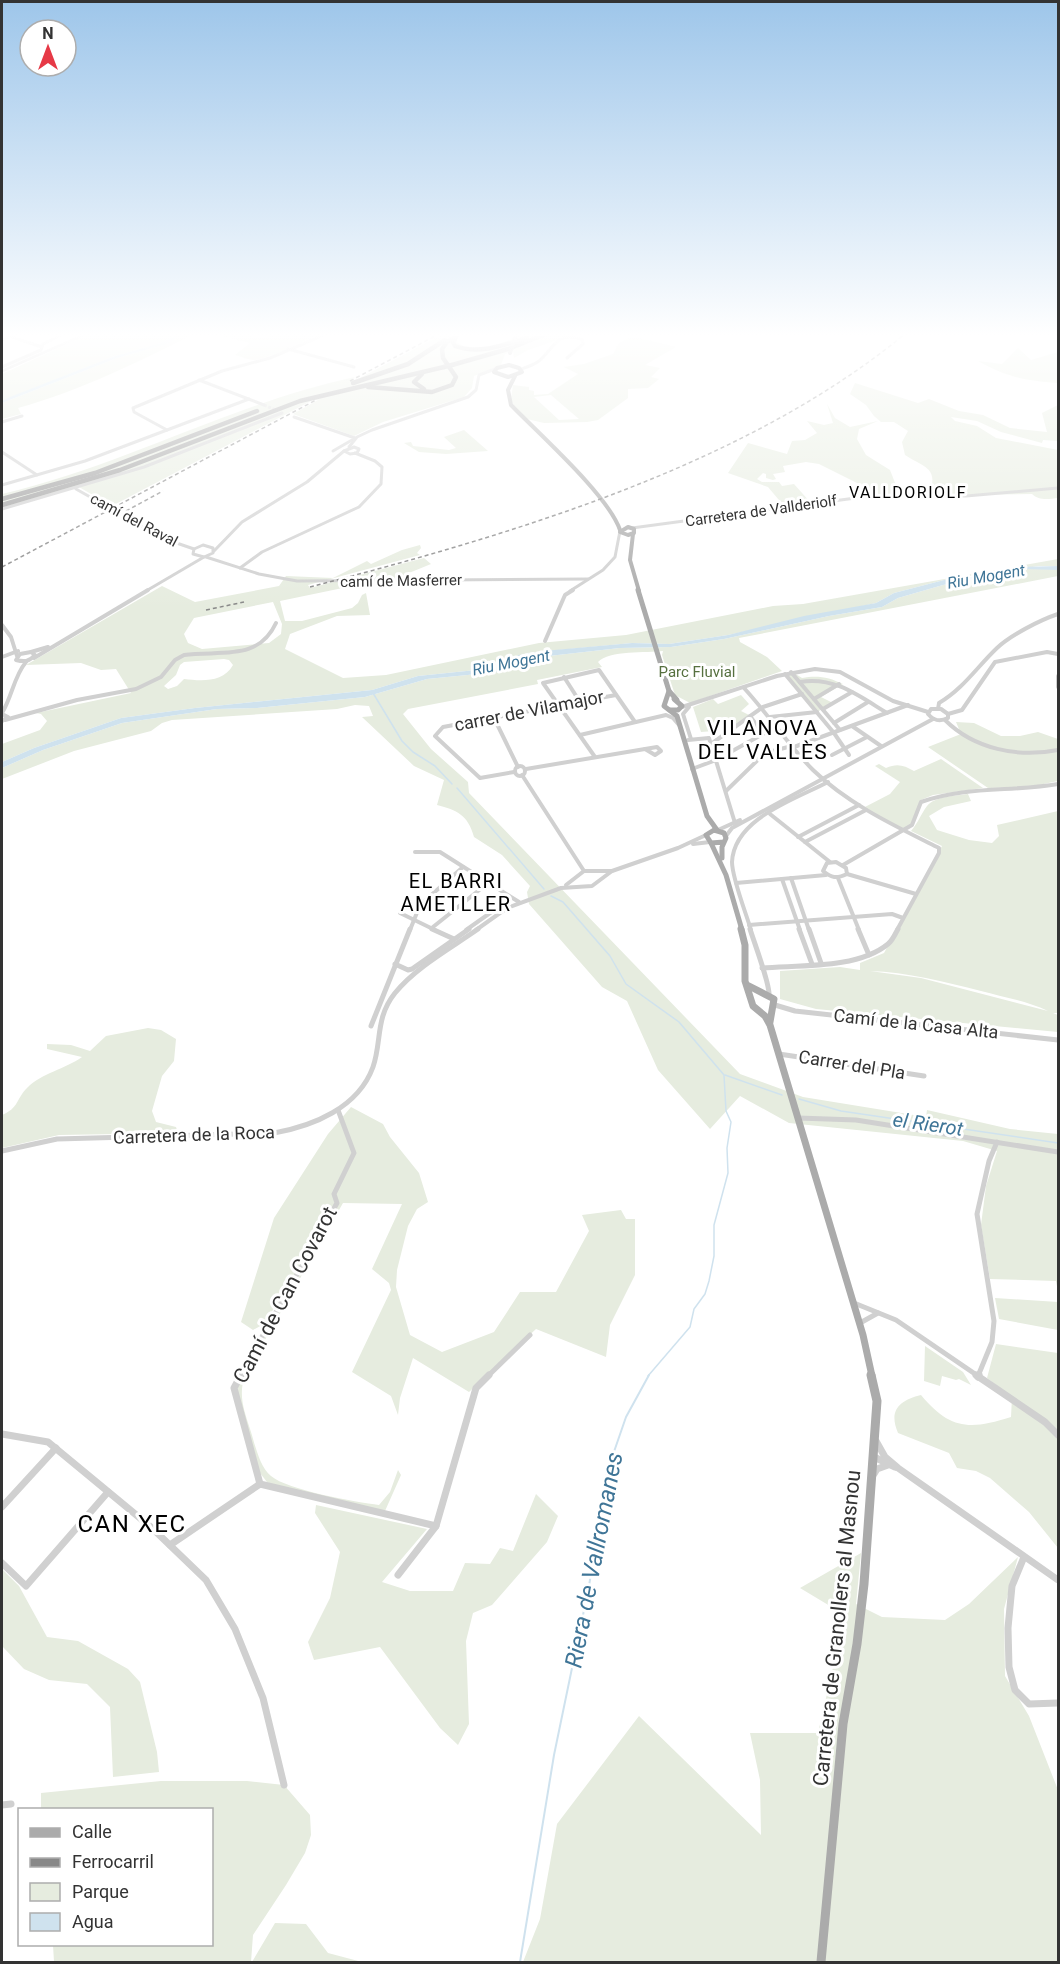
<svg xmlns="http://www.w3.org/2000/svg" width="1060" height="1964" font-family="Roboto,sans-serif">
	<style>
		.green { fill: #e6ecdf; fill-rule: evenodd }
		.water { fill: #cfe2ee }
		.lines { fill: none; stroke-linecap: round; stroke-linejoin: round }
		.stream-far1 { stroke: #cfe2ee; stroke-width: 1.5 }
		.stream { stroke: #cfe2ee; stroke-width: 2 }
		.minor-tunnel { stroke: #d6d6d6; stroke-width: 3; stroke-dasharray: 3 1.5; stroke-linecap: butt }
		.minor-far3 { stroke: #d0d0d0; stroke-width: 3 }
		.minor-far2 { stroke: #d0d0d0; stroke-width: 4 }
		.minor-far1 { stroke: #d0d0d0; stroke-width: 5 }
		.minor { stroke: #d0d0d0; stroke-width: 7 }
		.major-far3 { stroke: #ababab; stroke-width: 4 }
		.major-far2 { stroke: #ababab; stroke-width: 5 }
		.major-far1 { stroke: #ababab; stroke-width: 7 }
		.major { stroke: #ababab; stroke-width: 9 }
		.highway { stroke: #9a9a9a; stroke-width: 4.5 }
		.rail { stroke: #888; stroke-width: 1.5; stroke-dasharray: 4 3; stroke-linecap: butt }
		.minor-bridge { stroke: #d0d0d0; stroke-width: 3 }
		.major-bridge { stroke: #ababab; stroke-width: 4 }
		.highway-bridge { stroke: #9a9a9a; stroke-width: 4.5 }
		.labels { text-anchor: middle; stroke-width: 6; stroke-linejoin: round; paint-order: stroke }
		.far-street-label { font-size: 15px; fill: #333; stroke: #fff }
		.far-park-label { font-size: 15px; fill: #56703f; stroke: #fff }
		.far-neighbourhood-label { font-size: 16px; letter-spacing: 1.5px; fill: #000; stroke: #fff }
		.far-water-label { font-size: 16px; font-style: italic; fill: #3f7597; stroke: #fff }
		.street-label { font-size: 18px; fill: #333; stroke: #fff }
		.neighbourhood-label { font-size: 20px; letter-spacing: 1.5px; fill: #000; stroke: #fff }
		.water-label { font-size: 20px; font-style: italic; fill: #3f7597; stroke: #fff }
		.quarter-label { font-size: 21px; letter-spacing: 1.5px; fill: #000; stroke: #fff }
		.near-street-label { font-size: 21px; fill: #333; stroke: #fff }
		.near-neighbourhood-label { font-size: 24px; letter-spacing: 1.5px; fill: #000; stroke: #fff }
		.near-water-label { font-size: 24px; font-style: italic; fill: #3f7597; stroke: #fff }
	</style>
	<rect width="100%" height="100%" fill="#fff"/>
	<g class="green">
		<path d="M89 334H178L160 343 112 357 2 401V374Z"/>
		<path d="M182 334H195C137 362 80 391 18 408L21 414 2 419V403L117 358 167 344Z"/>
		<path d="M212 334H237L266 338 272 334H321C307 339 265 361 253 360 249 360 240 356 235 355L250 343Z"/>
		<path d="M443 334H462L457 337V342L467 349 494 346 511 339 513 334 572 335 528 350 514 358 513 351 505 354 501 365 474 376 472 388 464 397 383 422 354 436 293 414 318 400H313L112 506 79 487 2 509V494C123 466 233 403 355 377L350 380H356Z"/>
		<path d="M632 336 676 347 645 365 660 368 651 377 659 379 648 388 628 389V398L598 420 587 422 544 423 527 419 514 406 511 399 513 385 529 387V390L534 391V395L548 394 578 374 564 367 584 364 613 354 619 343ZM551 395 579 419 559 420 534 397Z"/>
		<path d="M1018 348 1031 360 1058 352V383C1025 381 1007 377 978 361L1002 364Z"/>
		<path d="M855 383 918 403 929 399 959 411 983 415 1010 428 1047 432 1042 413 1058 405V441L1043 440 1042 443 1001 432 977 421 951 417 955 421 977 426 996 438 1058 450V498C1049 499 1039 501 1032 494L937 495 930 491C939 467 921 466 905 455L902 442 908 431 894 422H881L874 416 866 405 850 394Z"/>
		<path d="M827 404 835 418 850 427 878 421 859 429 857 439 866 455 890 470 899 493 879 494 819 464 806 462 783 466 785 472 773 474 776 479 773 480 766 478V474L763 473 757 479 762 482H779L782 486 794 484 811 503 784 506 768 487 728 473 748 443 787 454 792 441 805 440 817 433 807 421 824 425 833 423Z"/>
		<path d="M464 430 488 451 446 454 419 452 404 443 411 442 413 446 449 450 456 448 444 437Z"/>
		<path d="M420 545 421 548 417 553 420 555 308 585 310 588 424 558 431 564 409 573 404 579 363 580 362 584 280 601 285 621H302L352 608 358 603 362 595 366 593 370 615 337 616 290 634 285 649 343 678 386 675 539 643 626 635 773 606 803 604 1058 559V566H1039L944 580 894 593 876 603 728 635 669 644 632 643 527 653 476 670 418 676 372 690 195 708 121 718 34 748 2 762V744L40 730 47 721 41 714 36 713 131 693 116 669 101 670 81 663 26 665 162 586 195 602 279 586 286 576 333 578 367 561 371 564 402 550ZM273 602 282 624 281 634 269 643 202 649 188 643 184 634 194 618ZM224 659 229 660 233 665C223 683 201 681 184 679L177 686 168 689 164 686 176 675 180 665 184 662Z"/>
		<path d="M1023 569H1058V576L739 638 740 642 767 657 782 671 690 703 675 695 662 655 663 651C647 653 609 650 598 662L602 667 537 680 538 684 408 709 403 714 431 749 468 782 469 793 740 1074 803 1097 926 1117 927 1110 1010 1129 1058 1134V1292L1056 1281 990 1279 981 1225 986 1186 997 1151 963 1141 789 1123 740 1096 710 1129 658 1070 627 1001 602 987 529 904 527 892 530 886 502 855 474 837C468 815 457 810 437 805L444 780 414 766 362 717 373 716 369 706 355 705 337 709 172 720 162 723 151 731 74 751 2 779V768L43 750 122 723 217 709 257 708 365 697 427 679 498 672 531 658 620 648 671 647 724 639 829 616 882 607 898 598 943 585 980 578 1003 577Z"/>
		<path d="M794 673 802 678C817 675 829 677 843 684L821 697 833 703 817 712 785 674Z"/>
		<path d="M741 695 749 704 741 711 749 715 728 730 720 726 714 731 701 732 693 707 713 699 718 704Z"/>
		<path d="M956 722 974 723 1001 736H1020L1038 732 1058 739V781L1029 787 988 788 928 747 961 734Z"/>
		<path d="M941 759 983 788 933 795 921 800 911 824 905 829 899 828 863 808 890 794 900 782 875 766 879 764 886 768C897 763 904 765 914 771Z"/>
		<path d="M968 794 971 801 944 807 929 816 937 830 969 840 992 843 999 836 997 825 1058 811V1013H1053L1058 1015V1032L816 1009 780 999V971L840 967 860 970V963L884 953 942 846 911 831C918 823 921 814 927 806 935 796 956 796 968 794ZM870 971C907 972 945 982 981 991 1003 997 1027 1001 1048 1011L921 978Z"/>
		<path d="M148 1028 161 1030 176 1039 174 1061 162 1076 152 1111 156 1122 176 1127 178 1133 59 1135 2 1148V1115C19 1108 16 1099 27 1088 42 1073 65 1069 82 1057L47 1049V1044L71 1045 90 1051 106 1036Z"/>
		<path d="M351 1107 383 1124 390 1137 419 1173 428 1202 417 1209 408 1226 397 1270 396 1287 410 1335 442 1352 494 1332 520 1292H556L589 1231 582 1215 621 1210 626 1219H635V1275L610 1325 606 1357 536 1329 469 1392 413 1358 400 1398 398 1415 391 1396 352 1372 391 1290 389 1283 372 1269 402 1204 343 1203 245 1375C238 1395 244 1410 250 1429 255 1444 259 1466 271 1476 287 1490 356 1502 379 1505L390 1492 398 1470 401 1475 385 1511 276 1486 267 1482 260 1473 237 1390 240 1380 335 1212 264 1324 253 1330 241 1322 274 1218 328 1134Z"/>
		<path d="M995 1298 1058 1302V1330L999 1319Z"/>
		<path d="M996 1344 1058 1353V1548L1029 1512 990 1478 976 1471 957 1468 949 1453 898 1433C888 1410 900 1400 921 1395 950 1430 970 1430 1011 1417L1012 1397 987 1378Z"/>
		<path d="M925 1346 963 1372 971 1385 959 1379 956 1380 942 1376 940 1386 924 1381Z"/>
		<path d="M536 1494 558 1516 547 1542 492 1605 473 1613 466 1641 469 1724 458 1745 440 1728 380 1647 314 1660 308 1642 330 1598 340 1552 315 1513 316 1505 427 1529 382 1582 410 1591H453L465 1563 490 1564 500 1548 513 1551Z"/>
		<path d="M861 1553 856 1604 882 1617 945 1620 969 1604 1018 1557 1004 1609 1005 1676 1029 1716 1058 1790V1962H523L540 1919 557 1824 639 1716 761 1835 760 1780 750 1733H818L845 1615 800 1588Z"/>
		<path d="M2 1569 19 1586 47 1637 78 1641 128 1669 140 1682 157 1752 159 1772 113 1777 110 1707 87 1684 49 1680 24 1669 2 1646Z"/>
		<path d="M161 1781H247L284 1785 310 1815 311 1835 305 1853 286 1885 253 1935 251 1962H54L53 1945 212 1944V1810H41V1793Z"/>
		<path d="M275 1923 306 1924 328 1953 362 1962H252Z"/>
	</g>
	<g class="water">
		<path d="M178 334H182L167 344 117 358 2 403V401L10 397 112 357 160 343Z"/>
		<path d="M1058 566V570L1023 569 1003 577 980 578 943 585 898 598 882 607 829 616 724 639 671 647 620 648 531 658 498 672 427 679 365 697 257 708 217 709 122 723 43 750 2 768V762L34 748 121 718 195 708 372 690 418 676 476 670 519 655 543 651 632 643 669 644 728 635 804 616 876 603 894 593 944 580 997 574 1016 567Z"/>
	</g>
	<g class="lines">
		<g class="stream-far1">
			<path d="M373 693 402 741 413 752 435 766 452 784"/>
			<path d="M457 788 544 889"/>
			<path d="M551 896 563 902 610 956 626 984 679 1022 724 1075 726 1111 731 1122 727 1148 728 1173 714 1225V1256L709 1281 705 1294 694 1309 690 1327 648 1376"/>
			<path d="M725 1075 782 1095"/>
			<path d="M799 1099 841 1111 1058 1143"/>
		</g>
		<path class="stream" d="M520 1962 554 1755 589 1586 607 1472 626 1417 649 1375"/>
		<path class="minor-tunnel" d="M264 405 278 411"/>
		<g class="minor-far3">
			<path d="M9 336 42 347"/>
			<path d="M2 340 14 334"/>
			<path d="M288 349 354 367"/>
			<path d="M2 367 41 350 43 344 63 334"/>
			<path d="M521 369C527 367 534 365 539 361 556 346 555 332 582 339L583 344 567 358"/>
			<path d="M2 371 86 334"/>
			<path d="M199 380 264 405"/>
			<path d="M294 417 355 438"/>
			<path d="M2 422 22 416"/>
			<path d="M167 430 134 412 133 408 222 371 270 358 326 334"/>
			<path d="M349 447 357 437 372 430 468 397 476 390 479 375 495 369"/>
			<path d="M354 447 359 449 357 453 350 454 344 451Z"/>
			<path d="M333 451 352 440"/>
			<path d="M2 452 37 475"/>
			<path d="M2 485 85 461 249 399"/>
			<path d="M76 489 106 506"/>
			<path d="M2 509 144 467 282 413"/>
			<path d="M119 513 162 538 194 549"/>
			<path d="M632 528 878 495 966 496 1058 488"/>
			<path d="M203 545 213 548V553L204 557 193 554 194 549Z"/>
			<path d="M214 551 242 522 307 482 344 451"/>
			<path d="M206 557 259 574 297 581 588 579"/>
			<path d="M240 568 262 552 359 507 381 484 382 467 375 461 355 453"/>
			<path d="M146 591 204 557"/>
			<path d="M570 591 603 570 615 557 620 531"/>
		</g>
		<g class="minor-far2">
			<path d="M2 625 11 637 17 656"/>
			<path d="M545 641 565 595 573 590"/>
			<path d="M31 652 35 655C29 662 24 662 16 660L20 654Z"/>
			<path d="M31 652 48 647"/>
			<path d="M2 657 18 651"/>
			<path d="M34 658 148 590"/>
			<path d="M791 672 840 730"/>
			<path d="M785 674 834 733 849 755"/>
			<path d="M1058 676V687"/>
			<path d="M564 677 580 702"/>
			<path d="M800 682C834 676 859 696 887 713"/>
			<path d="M744 688C768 714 788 745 813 770 848 804 895 826 939 848V853L897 930"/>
			<path d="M814 699 839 684"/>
			<path d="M682 707 777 676 815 669 840 672 893 701 928 712"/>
			<path d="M689 707 683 714 691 739"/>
			<path d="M823 709 852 692"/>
			<path d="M931 709H941L948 714V718C940 722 934 721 928 714Z"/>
			<path d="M938 709 939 703C963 689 977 667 997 648 1011 635 1040 620 1058 614"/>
			<path d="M2 713C12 697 14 676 26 662"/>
			<path d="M2 714 8 717 2 721"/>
			<path d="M948 714 962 710 995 662 1047 652 1058 654"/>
			<path d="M770 717 817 712"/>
			<path d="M494 718 518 767"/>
			<path d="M5 720 77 700 136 689 161 677 175 660 184 655C220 650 258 662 276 623"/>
			<path d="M945 720C974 749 1018 758 1058 750"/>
			<path d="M834 723 868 702"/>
			<path d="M852 726 881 746"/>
			<path d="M580 735 666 715 673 718 679 725"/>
			<path d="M709 738 735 823"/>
			<path d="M688 740 709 738"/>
			<path d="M711 744 763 707 802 694"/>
			<path d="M657 747 661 751 655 755 645 749Z"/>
			<path d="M794 747 908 705"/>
			<path d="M832 755 867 737"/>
			<path d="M595 757 543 683 599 670 635 722"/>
			<circle cx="520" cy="771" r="5"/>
			<path d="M526 769 645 749"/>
			<path d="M692 769 716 760 763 734 750 716"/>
			<path d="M514 772 480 778 435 736 443 727 616 695"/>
			<path d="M522 775 584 871"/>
			<path d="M726 791 765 753 792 746"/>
			<path d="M770 814 830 862"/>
			<path d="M718 830 740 820"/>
			<path d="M726 836 732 828 933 719"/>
			<path d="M798 837 859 805"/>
			<path d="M805 842 866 810"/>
			<path d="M693 844 710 842"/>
			<path d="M415 852H440L519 902"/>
			<path d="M836 862 846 868 847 874C836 879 832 878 823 871L827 863Z"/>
			<path d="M843 865 912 825 921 802C965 786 1012 792 1058 784"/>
			<path d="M847 874 916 894"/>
			<path d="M791 878 809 930"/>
			<path d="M838 878 859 930"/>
			<path d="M782 879 800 930"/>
			<path d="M736 883 826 875"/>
			<path d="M566 885 584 871H612L678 848 706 835"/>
			<path d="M400 913 435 930"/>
			<path d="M749 925 892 914 903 918"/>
			<path d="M433 927 488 883"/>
			<path d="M410 930 420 905 463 867"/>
			<path d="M466 930 510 899"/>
			<path d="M476 930 507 908 561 888 592 886 612 871"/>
			<path d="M751 930C746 913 732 878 732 862 734 818 796 799 828 782"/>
		</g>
		<g class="minor-far1">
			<path d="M432 929 454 939"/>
			<path d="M750 929C754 942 770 984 769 995"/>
			<path d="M799 929 812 964"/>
			<path d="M809 929 821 963"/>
			<path d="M858 929 869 955"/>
			<path d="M395 964 408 970 412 969 469 929"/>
			<path d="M762 968C799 965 858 969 888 944 893 940 895 934 898 929"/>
			<path d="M775 1005 795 1011 1058 1040"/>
			<path d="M371 1026 410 929"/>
			<path d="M779 1054 924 1076"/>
			<path d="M798 1118 856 1120 1058 1152"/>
			<path d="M2 1151 57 1139 274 1133C313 1126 358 1108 373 1067 382 1041 375 1018 395 993 416 967 451 948 478 929"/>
			<path d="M854 1303 896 1320 978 1376"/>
			<path d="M860 1323 878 1313"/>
			<path d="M240 1376 337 1203 334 1194 354 1153 338 1110"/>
			<path d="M488 1376 530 1335"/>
			<path d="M978 1376 992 1342 994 1321 977 1214 989 1161 997 1142"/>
		</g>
		<g class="minor">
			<path d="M241 1375 234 1388 260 1484"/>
			<path d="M976 1375 1045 1422 1058 1435"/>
			<path d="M978 1377 979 1375"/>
			<path d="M2 1434 48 1442 152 1528 206 1580 235 1629 263 1698 284 1785"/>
			<path d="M876 1441 885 1457 898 1468 1058 1580"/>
			<path d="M874 1457 895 1467"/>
			<path d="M874 1474 877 1469 888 1465"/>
			<path d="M260 1484 436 1526"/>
			<path d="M2 1507 56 1448"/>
			<path d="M170 1545 260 1484"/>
			<path d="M1024 1557 1012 1586 1008 1628 1009 1667 1015 1690 1029 1704 1058 1703"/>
			<path d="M2 1563 26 1586 108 1492"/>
			<path d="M398 1575 436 1526 476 1388 489 1375"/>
			<path d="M2 1805 11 1804"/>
		</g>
		<g class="major-far3">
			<path d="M509 365 519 368 522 372 508 377 494 372 497 368Z"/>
			<path d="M515 376 508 390 511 405C539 434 608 495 620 530"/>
			<path d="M628 527 634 529V533L628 535 620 532Z"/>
			<path d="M633 534 630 560 639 591"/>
		</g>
		<g class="major-far2">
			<path d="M638 590 669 691 677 700"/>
			<path d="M669 691 664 706 677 716 707 816 717 830"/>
			<path d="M670 710H678L682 706 674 699"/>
			<path d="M711 843 726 875 742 930"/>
			<path d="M722 858V847L726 838 724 833 714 830 706 835 711 843 724 842"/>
		</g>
		<g class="major-far1">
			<path d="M741 929 745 945V981L753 1006 765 1016 770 1025 863 1335 872 1376"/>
			<path d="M749 986 774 999 770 1022"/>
		</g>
		<path class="major" d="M821 1962 843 1724 857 1644 864 1584 877 1401 871 1375"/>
		<g class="highway">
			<path d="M456 337 453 342 455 346C480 355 503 345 527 338"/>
			<path d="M452 365 508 349 546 334"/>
			<path d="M422 374 414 382 424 389"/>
			<path d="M353 383 408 364 445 340"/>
			<path d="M368 387 432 392 452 385 456 377 443 358 442 349 447 342 459 334"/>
			<path d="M2 499 95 473 257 411"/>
			<path d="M2 505 120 470 300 401 444 367"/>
		</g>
		<g class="rail">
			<path d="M350 381 439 334"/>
			<path d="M126 511 163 491"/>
			<path d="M2 567 316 400"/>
			<path d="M310 587C510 535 743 467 905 334"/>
			<path d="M206 610 244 602"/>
		</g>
		<path class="minor-bridge" d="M106 506 119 513"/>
		<path class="major-bridge" d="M510 353 515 338"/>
		<path class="highway-bridge" d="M444 367 452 365"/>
	</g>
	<linearGradient id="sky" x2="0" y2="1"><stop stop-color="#9ec6ea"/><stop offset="0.55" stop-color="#fff"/><stop offset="1" stop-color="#fff" stop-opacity="0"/></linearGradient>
	<rect width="1060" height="609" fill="url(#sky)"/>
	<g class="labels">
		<g class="far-street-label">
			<text transform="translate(761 511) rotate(-8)" y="5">Carretera de Vallderiolf</text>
			<text transform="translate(134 520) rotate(28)" y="5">camí del Raval</text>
			<text transform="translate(401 581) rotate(-1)" y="5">camí de Masferrer</text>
		</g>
		<g class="far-park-label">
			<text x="697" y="677">Parc Fluvial</text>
		</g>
		<g class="far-neighbourhood-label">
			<text x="908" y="498">VALLDORIOLF</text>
		</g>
		<g class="far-water-label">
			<text transform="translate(986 576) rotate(-10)" y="6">Riu Mogent</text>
			<text transform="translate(511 662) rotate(-11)" y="6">Riu Mogent</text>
		</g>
		<g class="street-label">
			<text transform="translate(529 711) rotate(-11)" y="6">carrer de Vilamajor</text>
			<text transform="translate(916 1024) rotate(6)" y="6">Camí de la Casa Alta</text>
			<text transform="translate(852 1065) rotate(9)" y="6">Carrer del Pla</text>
			<text transform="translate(194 1135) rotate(-2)" y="6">Carretera de la Roca</text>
		</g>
		<g class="neighbourhood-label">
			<text x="456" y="888">EL BARRI<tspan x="456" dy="23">AMETLLER</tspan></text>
		</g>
		<g class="water-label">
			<text transform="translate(928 1124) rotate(8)" y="7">el Rierot</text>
		</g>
		<g class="quarter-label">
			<text x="763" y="735">VILANOVA<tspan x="763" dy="24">DEL VALLÈS</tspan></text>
		</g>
		<g class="near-street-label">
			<text transform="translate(285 1295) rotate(-62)" y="7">Camí de Can Covarot</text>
			<text transform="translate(837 1628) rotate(-84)" y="7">Carretera de Granollers al Masnou</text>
		</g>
		<g class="near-neighbourhood-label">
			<text x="132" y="1532">CAN XEC</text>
		</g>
		<g class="near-water-label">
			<text transform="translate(594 1560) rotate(-79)" y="8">Riera de Vallromanes</text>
		</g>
	</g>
	<rect width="1060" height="1964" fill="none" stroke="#333333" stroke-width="6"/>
	<rect x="18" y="1808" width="195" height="138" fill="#ffffff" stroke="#adadad" stroke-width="1.5"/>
	<rect x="30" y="1828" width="30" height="9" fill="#ababab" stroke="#adadad" stroke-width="1.5"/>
	<text x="72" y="1838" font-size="18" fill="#333333">Calle</text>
	<rect x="30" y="1858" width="30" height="9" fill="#888888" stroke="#adadad" stroke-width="1.5"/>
	<text x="72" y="1868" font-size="18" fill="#333333">Ferrocarril</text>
	<rect x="30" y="1883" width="30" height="18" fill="#e6ecdf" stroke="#adadad" stroke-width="1.5"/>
	<text x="72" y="1898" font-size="18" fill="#333333">Parque</text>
	<rect x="30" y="1913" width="30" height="18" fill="#cfe2ee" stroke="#adadad" stroke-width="1.5"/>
	<text x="72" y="1928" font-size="18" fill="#333333">Agua</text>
	<g transform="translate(48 48)"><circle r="28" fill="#ffffff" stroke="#adadad" stroke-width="1.5"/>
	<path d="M0-4.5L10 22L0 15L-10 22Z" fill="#e63946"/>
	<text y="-9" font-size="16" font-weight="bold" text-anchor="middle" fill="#333333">N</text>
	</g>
</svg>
